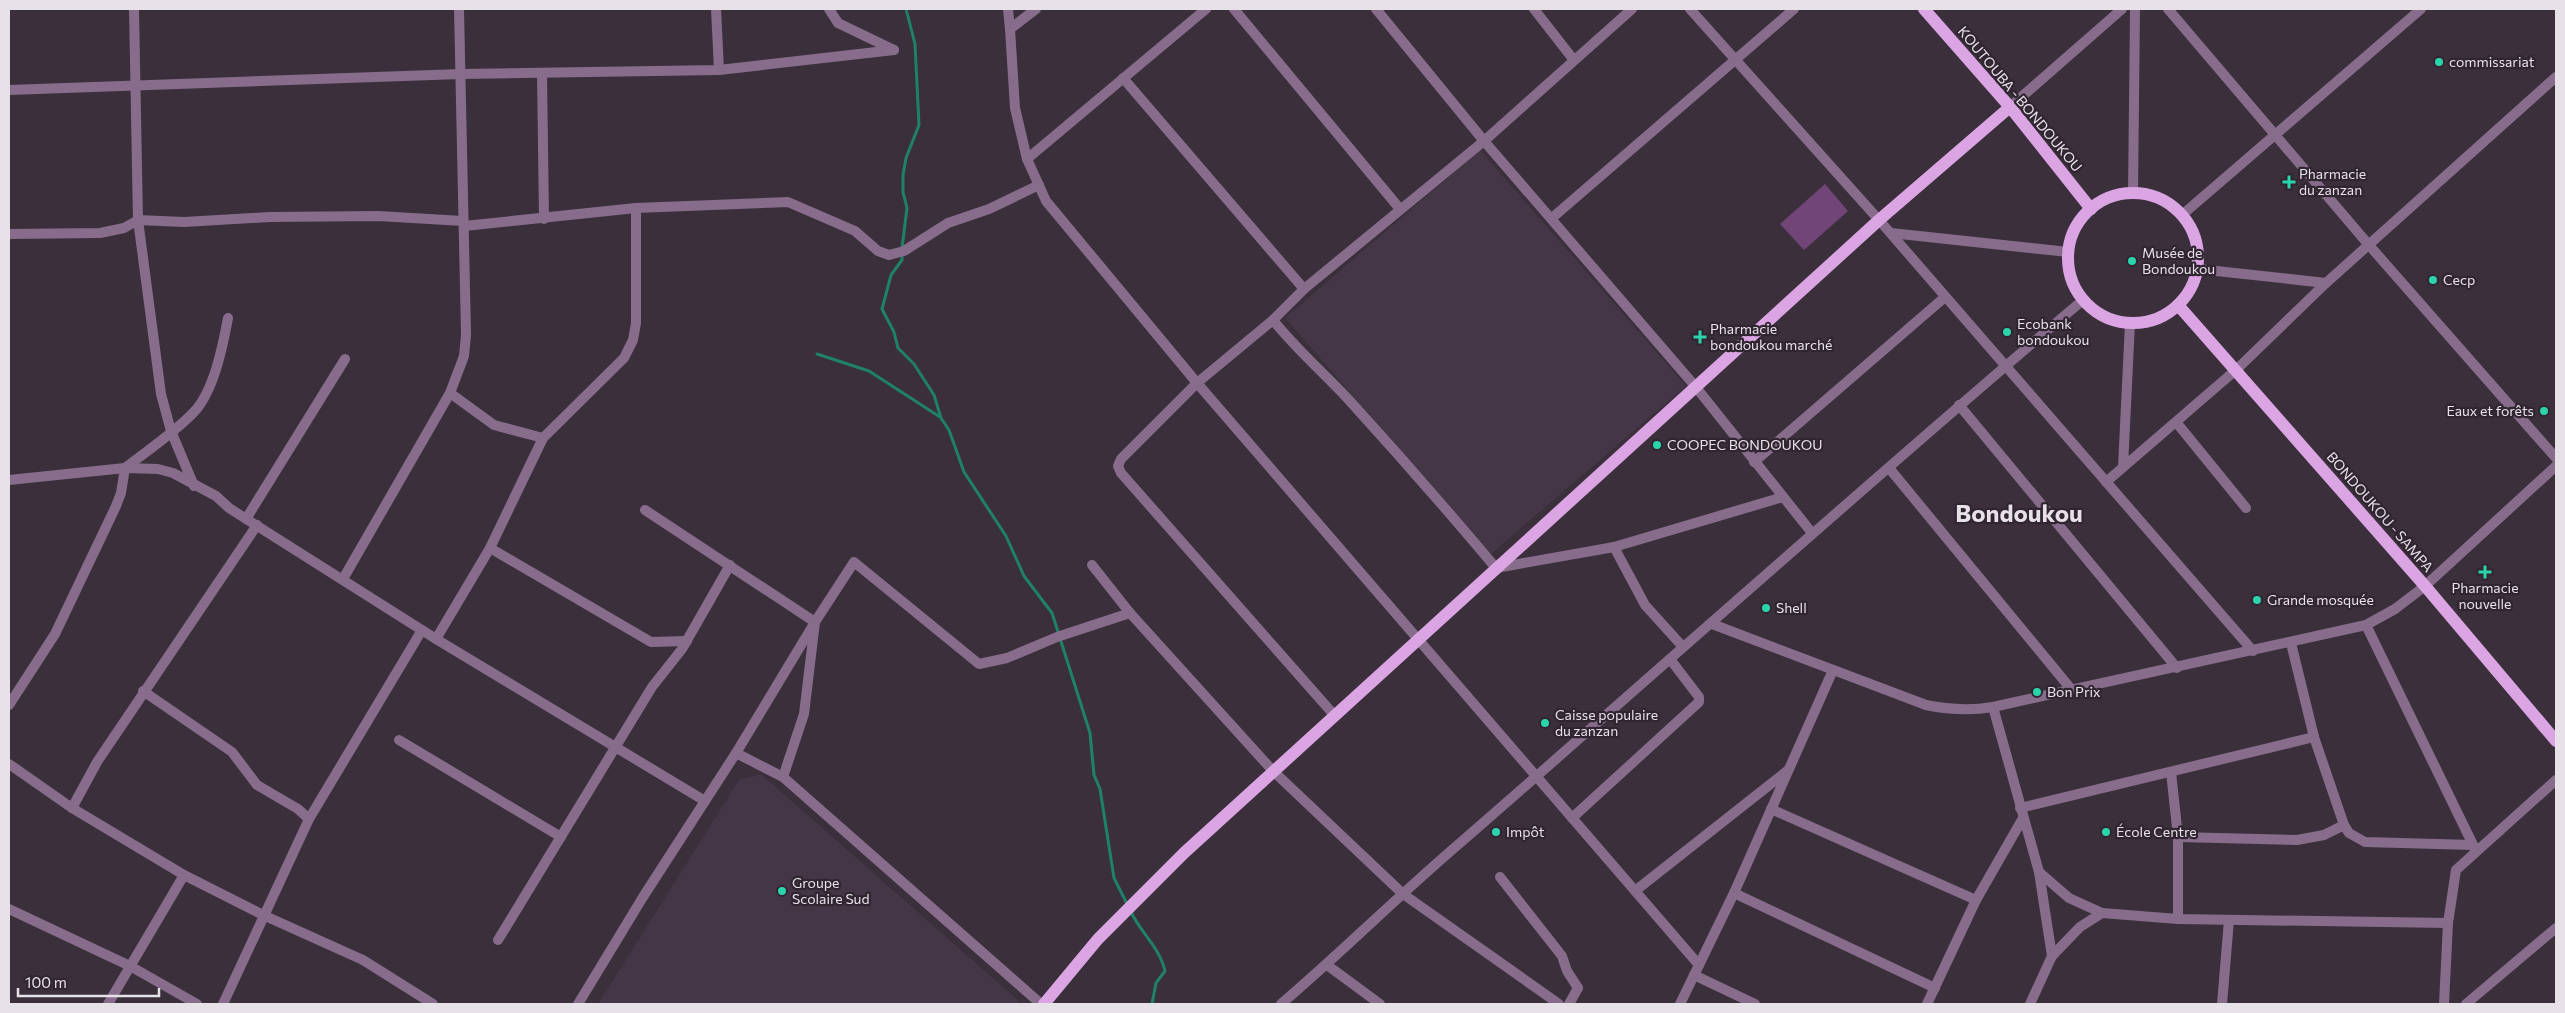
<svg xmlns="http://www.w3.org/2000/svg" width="2565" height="1013" font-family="Commissioner,sans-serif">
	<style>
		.built { fill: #453647 }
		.park { fill: #714578 }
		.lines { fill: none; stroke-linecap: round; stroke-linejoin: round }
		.stream { stroke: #1f8168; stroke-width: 3 }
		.minor { stroke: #876d8b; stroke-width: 10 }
		.tertiary { stroke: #876d8b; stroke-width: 10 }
		.primary { stroke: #daa5e2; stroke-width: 12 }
		.poi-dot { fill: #2bd5ac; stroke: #302531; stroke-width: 2 }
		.labels { text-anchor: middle; stroke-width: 4.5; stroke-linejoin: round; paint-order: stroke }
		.poi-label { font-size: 14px; fill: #e7e1e8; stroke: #302531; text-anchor: start }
		.street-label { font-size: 14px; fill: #e7e1e8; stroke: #302531 }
		.town-label { font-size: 24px; font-weight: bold; fill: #e7e1e8; stroke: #302531 }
	</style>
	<rect width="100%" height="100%" fill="#3a2f3b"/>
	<g class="built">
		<path d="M1480 150 1686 386 1491 554 1285 318Z"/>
		<path d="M761 774 1020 1002 1018 1004H598L739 780Z"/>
	</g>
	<path class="park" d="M1825 184 1848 211 1804 250 1780 224Z"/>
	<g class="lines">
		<g class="stream">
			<path d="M902 248 907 208 903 192V175L906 158 919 125 915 44 906 9"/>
			<path d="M902 254V260L891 275 882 309 894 332 898 348 914 364 934 395 941 418 949 430 964 472 1006 536 1024 576 1052 613 1090 733 1094 775 1100 789 1114 878 1127 904"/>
			<path d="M817 354 869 371 940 417"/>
			<path d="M1131 912C1141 933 1160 948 1165 971L1156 983 1152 1004"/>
		</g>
		<g class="minor">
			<path d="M134 9 138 220 161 394 171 431 194 486"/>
			<path d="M829 9 838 23 894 50"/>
			<path d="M1008 9 1010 29"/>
			<path d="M1036 9 1010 29 1015 108 1027 159 1046 201 1197 383 1699 965"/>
			<path d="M1234 9 1400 209"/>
			<path d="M1376 9 1484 141 1695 386 1812 533"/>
			<path d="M1534 9 1573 59"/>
			<path d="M1690 9 1879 220 2253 651"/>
			<path d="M2168 9 2368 244 2556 458"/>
			<path d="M719 70 894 50"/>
			<path d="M542 73 544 219"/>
			<path d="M1123 78 1304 289"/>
			<path d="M9 90 461 74 719 70 716 9"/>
			<path d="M2010 107 2122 9"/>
			<path d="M1027 159 1206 9"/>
			<path d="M2133 194 2135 9"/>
			<path d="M2182 215 2421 9"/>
			<path d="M1552 218 1794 9"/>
			<path d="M464 226 636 208 788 202 855 231 878 251 889 255 904 251 948 223 989 209 1039 185"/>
			<path d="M1891 233 2068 252"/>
			<path d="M9 234 100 233 124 228 138 220 184 222 270 217 378 216 463 221"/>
			<path d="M2198 269 2326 283"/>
			<path d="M1273 320C1296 349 1324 373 1349 400 1399 455 1448 511 1496 568L1614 547 1783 497"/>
			<path d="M450 393 494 425 543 438"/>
			<path d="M1959 405 2177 668"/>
			<path d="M2176 422 2246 508"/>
			<path d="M1754 462 1945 297"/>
			<path d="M2123 467 2130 323"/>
			<path d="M1889 468 2071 689"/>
			<path d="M9 480 125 468 158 469 173 473 216 496 229 508 436 639 705 801"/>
			<path d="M2106 482 2237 369 2326 283 2556 77"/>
			<path d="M645 510 815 622 804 714 783 777"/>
			<path d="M246 519 345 359"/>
			<path d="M1614 547 1645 605 1683 647"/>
			<path d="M490 548 651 642 687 641"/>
			<path d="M1092 565 1130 613 1273 771"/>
			<path d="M343 579 450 393 464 356 466 335 459 9"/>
			<path d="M2366 625 2476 851"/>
			<path d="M436 639 490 548 543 438 624 358 633 340 636 323V208"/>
			<path d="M143 691 232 752 257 785 298 809 309 819"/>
			<path d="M9 705 55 634 116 506 121 493 125 468C148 450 174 433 194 412 214 391 223 345 228 318"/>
			<path d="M1993 707 2039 872 2052 956"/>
			<path d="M1335 716 1121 473 1118 466 1121 459 1197 383 1273 320 1304 289 1484 141 1632 9"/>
			<path d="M399 740 561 837"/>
			<path d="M736 753 783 777 1041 1004"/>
			<path d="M9 764 72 808 184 875 263 915 363 960 433 1004"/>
			<path d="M2171 772 2178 837V919"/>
			<path d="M72 808 97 762 257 525"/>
			<path d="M2020 808 2314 737"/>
			<path d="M1771 809 1976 900"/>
			<path d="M1572 818 1699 702V697L1670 659"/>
			<path d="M2344 825 2349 833 2365 842 2473 845"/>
			<path d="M2178 837 2297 840 2324 835 2344 825 2314 737 2291 643"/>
			<path d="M2039 872 2069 898 2102 913"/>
			<path d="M1500 877 1562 956 1567 971 1578 988 1569 1004"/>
			<path d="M1635 891 1787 771"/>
			<path d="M1734 893 1935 988"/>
			<path d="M9 909 130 966 197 1004"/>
			<path d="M498 940 652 687 682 649 730 565"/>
			<path d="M1327 965 1380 1004"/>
			<path d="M1694 975 1755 1004"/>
			<path d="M108 1004 184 875"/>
			<path d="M223 1004 309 819 422 630"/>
			<path d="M578 1004 643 897 736 753 815 622 854 562 979 664 1007 658 1057 637 1130 613"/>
			<path d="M1680 1004 1734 893 1833 670"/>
			<path d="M1927 1004 1976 900 2023 818"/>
			<path d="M2030 1004 2052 956 2080 927 2102 913 2178 919 2448 923 2456 870 2556 780"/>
			<path d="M2222 1004 2229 920"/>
			<path d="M2444 1004 2448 923"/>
			<path d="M2466 1004 2556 928"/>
		</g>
		<g class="tertiary">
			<path d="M1712 624 1926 705C1950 710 1969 711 1993 707L2366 625 2395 609 2425 586 2556 466"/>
			<path d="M1273 771 1403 894 1559 1004"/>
			<path d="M1281 1004C1342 952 1399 895 1460 843 1668 662 1873 478 2083 300"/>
		</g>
		<g class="primary">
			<path d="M1924 9 2010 107 2091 209"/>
			<circle cx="2133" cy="258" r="65"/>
			<path d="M2178 305 2425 586 2556 741"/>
			<path d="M1044 1004 1098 939 1184 853 1879 220 2010 107"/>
		</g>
	</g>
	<g class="poi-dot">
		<circle cx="2439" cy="62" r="5"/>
		<path d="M2286.5 174.5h5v5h5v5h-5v5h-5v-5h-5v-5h5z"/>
		<circle cx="2132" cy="261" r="5"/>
		<circle cx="2433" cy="280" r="5"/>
		<circle cx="2007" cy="332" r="5"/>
		<path d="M1697.5 329.5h5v5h5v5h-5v5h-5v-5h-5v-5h5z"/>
		<circle cx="2544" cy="411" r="5"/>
		<circle cx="1657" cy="445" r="5"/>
		<path d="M2482.5 564.5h5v5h5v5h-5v5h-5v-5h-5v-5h5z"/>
		<circle cx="2257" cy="600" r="5"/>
		<circle cx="1766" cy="608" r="5"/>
		<circle cx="2037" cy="692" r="5"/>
		<circle cx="1545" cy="723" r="5"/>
		<circle cx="1496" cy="832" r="5"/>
		<circle cx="2106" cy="832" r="5"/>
		<circle cx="782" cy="891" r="5"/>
	</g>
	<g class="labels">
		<g class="poi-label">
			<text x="2449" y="67">commissariat</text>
			<text x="2299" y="179">Pharmacie<tspan x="2299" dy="16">du zanzan</tspan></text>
			<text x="2142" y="258">Musée de<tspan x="2142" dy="16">Bondoukou</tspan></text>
			<text x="2443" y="285">Cecp</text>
			<text x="2017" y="329">Ecobank<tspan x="2017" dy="16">bondoukou</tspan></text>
			<text x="1710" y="334">Pharmacie<tspan x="1710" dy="16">bondoukou marché</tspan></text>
			<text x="2534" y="416" text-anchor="end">Eaux et forêts</text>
			<text x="1667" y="450">COOPEC BONDOUKOU</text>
			<text x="2485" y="593" text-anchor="middle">Pharmacie<tspan x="2485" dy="16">nouvelle</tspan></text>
			<text x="2267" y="605">Grande mosquée</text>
			<text x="1776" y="613">Shell</text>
			<text x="2047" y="697">Bon Prix</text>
			<text x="1555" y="720">Caisse populaire<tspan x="1555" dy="16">du zanzan</tspan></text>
			<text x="1506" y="837">Impôt</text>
			<text x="2116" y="837">École Centre</text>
			<text x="792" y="888">Groupe<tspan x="792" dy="16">Scolaire Sud</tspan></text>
		</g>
		<g class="street-label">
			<text transform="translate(2020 99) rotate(50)" y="5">KOUTOUBA - BONDOUKOU</text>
			<text transform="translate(2380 512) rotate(49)" y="5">BONDOUKOU - SAMPA</text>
		</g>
		<g class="town-label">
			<text x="2019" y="522">Bondoukou</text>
		</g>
	</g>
	<rect width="2565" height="1013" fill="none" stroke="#e7e1e8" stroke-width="20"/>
	<path d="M18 988v8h141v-8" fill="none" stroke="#e7e1e8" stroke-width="2.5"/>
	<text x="25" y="988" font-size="15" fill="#e7e1e8" stroke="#302531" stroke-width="4" paint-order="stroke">100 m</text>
</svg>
